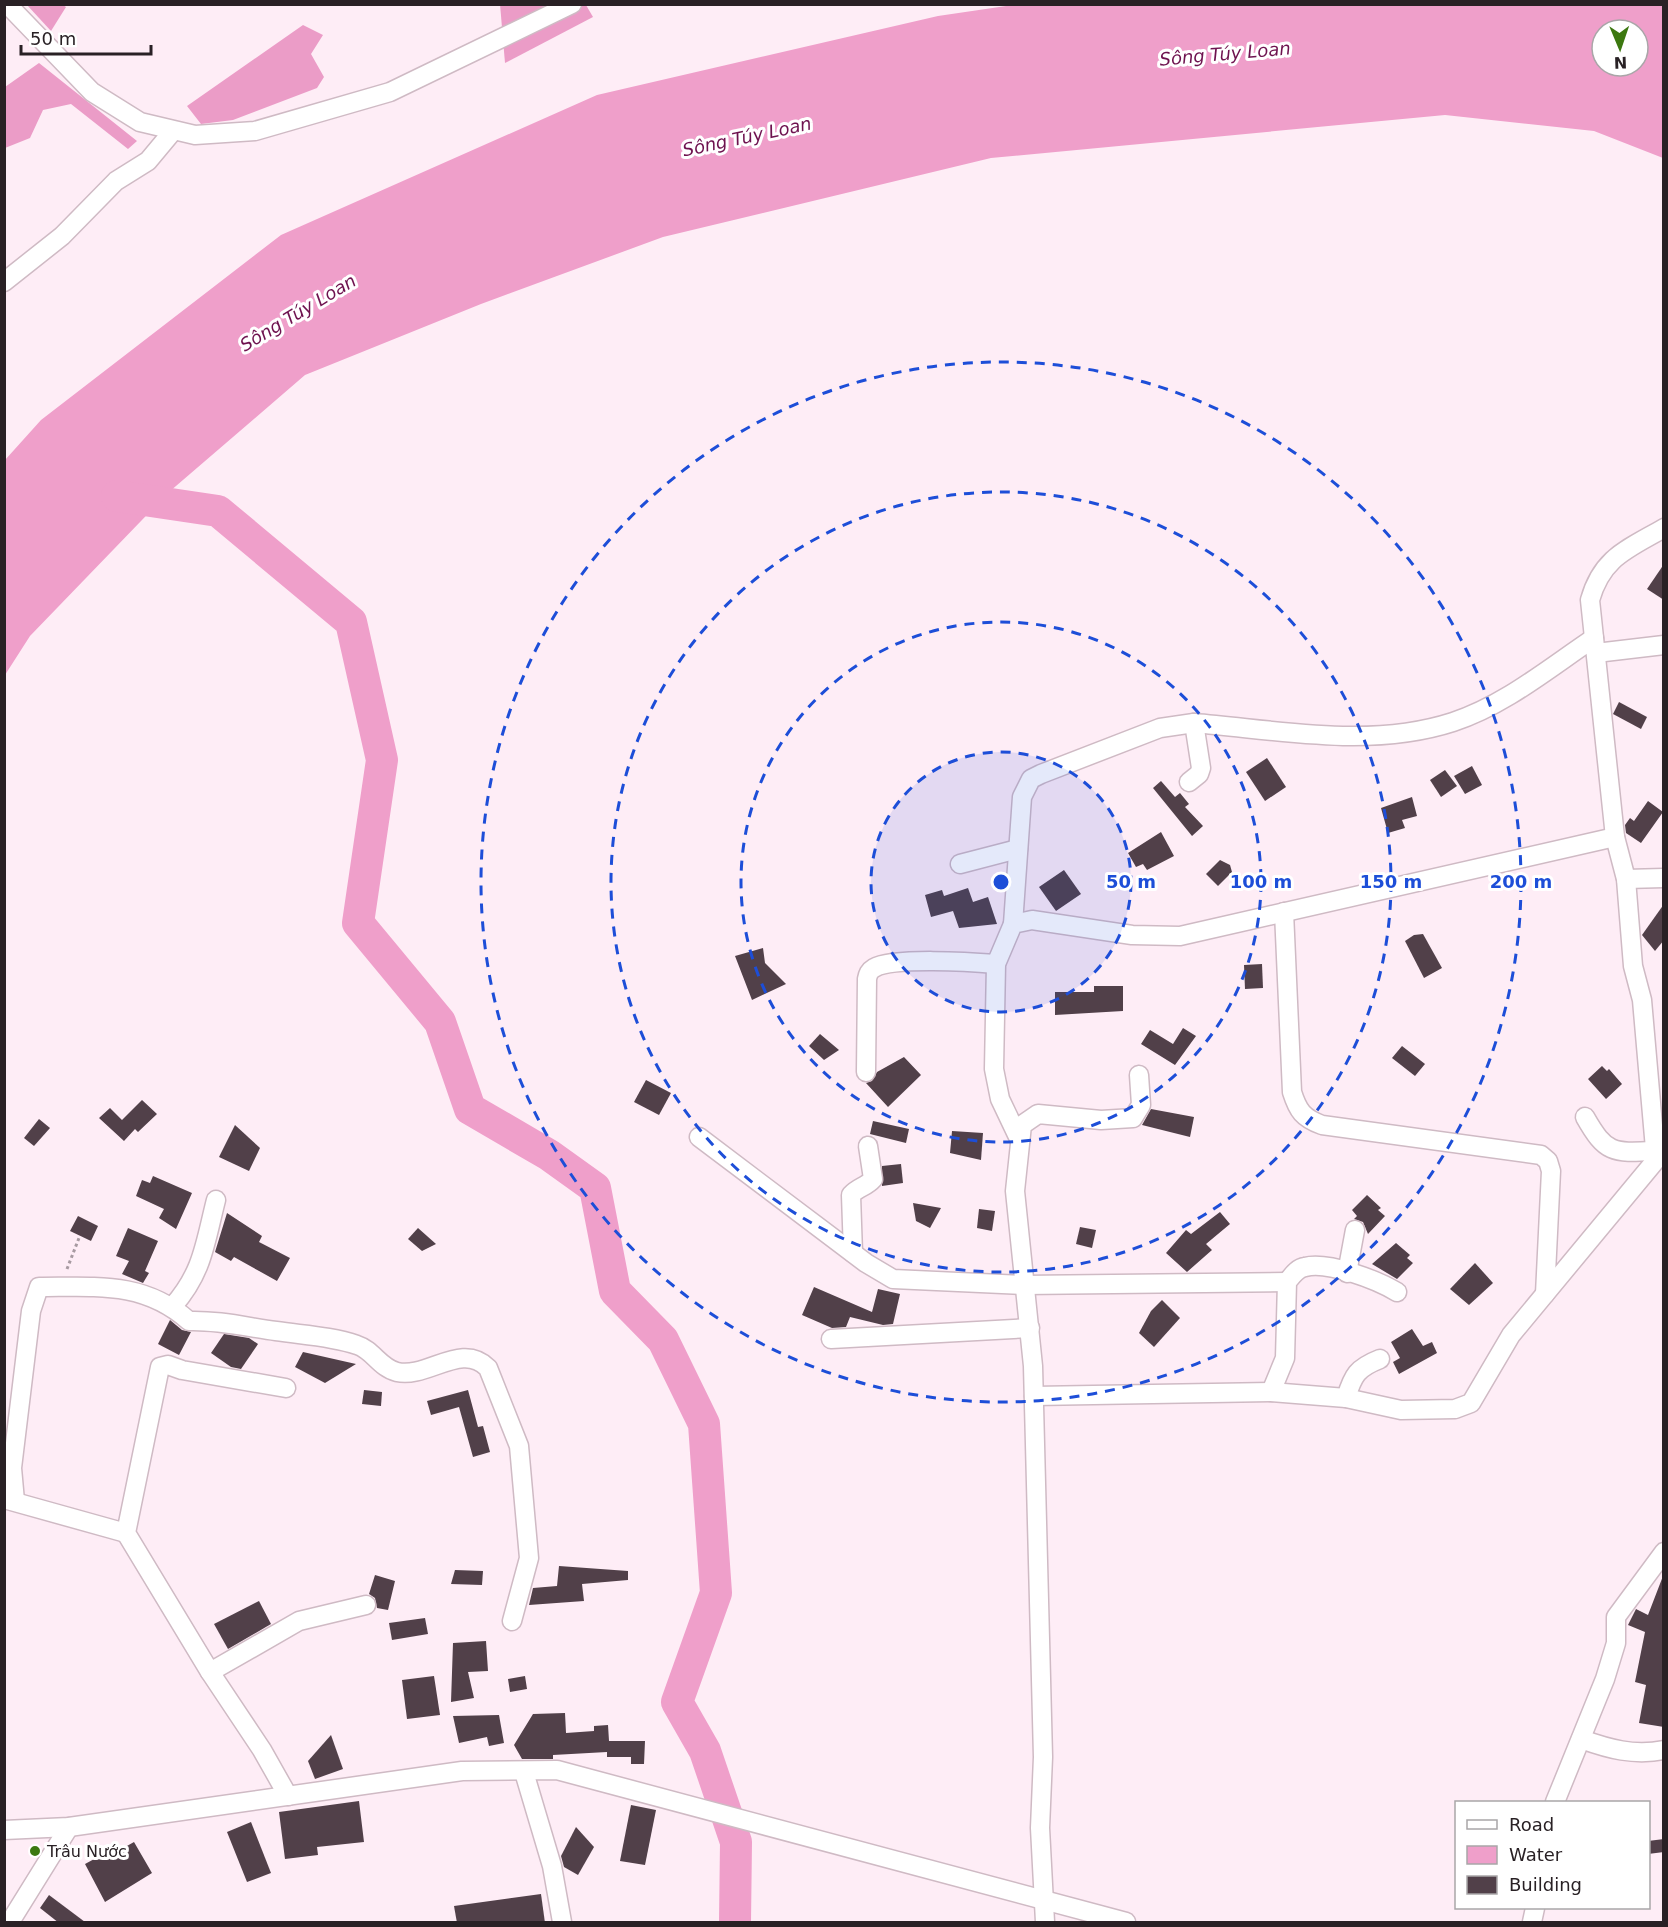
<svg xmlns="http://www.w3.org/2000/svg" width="1668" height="1927" font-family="'DejaVu Sans',sans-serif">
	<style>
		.forest { fill: #eb9cc7 }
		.water { fill: #ef9fca; fill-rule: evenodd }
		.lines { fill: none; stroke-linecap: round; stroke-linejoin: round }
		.river { stroke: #ef9fca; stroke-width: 32 }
		.building { fill: #514049 }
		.minor-casing { stroke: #cfbac4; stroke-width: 21 }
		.path { stroke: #a79aa1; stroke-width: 3; stroke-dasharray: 3 3; stroke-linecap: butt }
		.minor { stroke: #fff; stroke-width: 18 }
		.ring { fill: none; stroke: #1d4ed8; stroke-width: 3; stroke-dasharray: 10 8 }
		.poi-dot { fill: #3c7810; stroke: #fff; stroke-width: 2 }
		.labels { text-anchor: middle; stroke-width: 6; stroke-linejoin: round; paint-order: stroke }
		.poi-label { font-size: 16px; fill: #292125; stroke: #fff; text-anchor: start }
		.water-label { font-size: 18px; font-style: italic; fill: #6e124f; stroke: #fff }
		.centre { fill: #1d4ed8; stroke: #fff; stroke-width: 3 }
		.ring-label { font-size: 18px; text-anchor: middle; font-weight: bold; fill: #1d4ed8; stroke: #fff; stroke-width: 6; stroke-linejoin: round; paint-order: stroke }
	</style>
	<rect width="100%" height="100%" fill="#feedf6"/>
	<g class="forest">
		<path d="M500 4 586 5 593 17 505 63Z"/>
		<path d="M27 5H63L66 7 51 31Z"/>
		<path d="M303 25 323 35 311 54 324 77 317 88 233 120 201 124 187 106Z"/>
		<path d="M39 63 137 141 128 149 71 104 43 110 30 138 5 148V87Z"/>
	</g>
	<path class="water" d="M1019 4 1663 5V158L1594 131 1445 115 991 158 663 237 481 304 305 375 169 492 30 636 5 675V460L41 420 281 235 597 95 938 16ZM1602 30H1638V66H1602Z"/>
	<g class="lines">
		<path class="river" d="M117 496 218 511 351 622 382 760 358 923 440 1022 470 1109 549 1155 595 1188 615 1291 663 1340 704 1424 716 1593 677 1702 705 1751 736 1842 735 1922"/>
	</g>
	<g class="building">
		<path d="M1664 564V600L1647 589Z"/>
		<path d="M1619 702 1647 717 1641 729 1613 714Z"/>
		<path d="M1267 758 1286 787 1265 801 1246 772Z"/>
		<path d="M1472 766 1482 785 1465 794 1454 776Z"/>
		<path d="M1445 770 1457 786 1441 797 1430 780Z"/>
		<path d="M1161 781 1175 797 1180 793 1189 804 1185 807 1203 826 1192 836 1153 788Z"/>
		<path d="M1412 797 1417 816 1402 820 1405 828 1388 833 1381 808Z"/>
		<path d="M1648 801 1663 812 1641 843 1626 833 1625 825 1630 818 1634 821Z"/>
		<path d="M1161 832 1174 856 1147 870 1143 864 1136 867 1128 853Z"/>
		<path d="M1220 860 1230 865 1232 872 1218 886 1206 874Z"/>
		<path d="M1064 870 1081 894 1056 911 1039 887Z"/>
		<path d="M968 888 973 902 988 897 997 924 959 928 953 911 931 917 925 895 942 890 944 896Z"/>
		<path d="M1664 904V940L1655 951 1642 935Z"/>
		<path d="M1423 934 1442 968 1424 978 1405 941 1414 935Z"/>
		<path d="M763 948 765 963 786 984 752 1000 735 956Z"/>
		<path d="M1262 964 1263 988 1245 989 1244 965Z"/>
		<path d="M1094 986H1123V1011L1055 1015V992H1094Z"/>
		<path d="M1183 1028 1196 1036 1175 1065 1141 1044 1150 1030 1173 1044Z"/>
		<path d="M820 1034 839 1050 824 1060 809 1046Z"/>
		<path d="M1402 1046 1425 1064 1415 1076 1392 1058Z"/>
		<path d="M904 1057 921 1075 888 1107 866 1083 872 1081 877 1072Z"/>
		<path d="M1602 1066 1607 1071 1609 1069 1622 1084 1606 1099 1588 1079Z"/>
		<path d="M646 1080 671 1093 659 1115 634 1102Z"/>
		<path d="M142 1100 157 1114 138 1132 135 1129 124 1141 99 1118 110 1108 122 1120Z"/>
		<path d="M1151 1109 1194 1117 1190 1137 1142 1125Z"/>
		<path d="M39 1119 50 1128 34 1146 24 1138Z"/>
		<path d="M873 1121 909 1129 906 1143 870 1134Z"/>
		<path d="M235 1125 260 1148 249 1171 219 1157Z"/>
		<path d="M952 1131 983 1133 981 1160 950 1153Z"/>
		<path d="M901 1164 903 1183 882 1186V1166Z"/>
		<path d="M153 1176 192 1193 176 1229 159 1218 164 1209 136 1196 142 1180 150 1183Z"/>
		<path d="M1367 1195 1381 1208 1378 1210 1385 1216 1368 1234 1363 1222 1354 1219 1357 1216 1352 1210Z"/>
		<path d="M913 1203 941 1208 930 1228 916 1221Z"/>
		<path d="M979 1209 995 1211 992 1231 977 1228Z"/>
		<path d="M1220 1212 1230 1224 1206 1244 1212 1250 1187 1272 1166 1253 1186 1230 1191 1234Z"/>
		<path d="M227 1213 262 1236 259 1242 290 1258 277 1281 234 1257 231 1261 215 1252Z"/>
		<path d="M78 1216 98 1226 91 1241 70 1231Z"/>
		<path d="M1080 1227 1096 1230 1092 1248 1076 1244Z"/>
		<path d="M128 1228 158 1241 145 1271 149 1273 143 1283 122 1274 129 1261 116 1256Z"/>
		<path d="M418 1228 436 1244 422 1251 408 1239Z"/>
		<path d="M1396 1243 1410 1255 1407 1258 1413 1263 1397 1279 1372 1264Z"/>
		<path d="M1475 1263 1493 1283 1469 1305 1450 1289Z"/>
		<path d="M814 1287 872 1312 878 1289 900 1294 893 1324 883 1325 850 1317 846 1327 832 1328 802 1315Z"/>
		<path d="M1162 1300 1180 1318 1154 1347 1139 1333 1151 1311Z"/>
		<path d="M170 1320 182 1330 191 1332 179 1355 158 1344Z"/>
		<path d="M1412 1329 1423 1346 1432 1342 1437 1353 1399 1374 1393 1362 1400 1358 1391 1342Z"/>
		<path d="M224 1334 249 1338 258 1344 241 1369 231 1367 211 1353Z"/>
		<path d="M303 1352 356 1364 325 1383 295 1367Z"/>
		<path d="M364 1390 382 1392 381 1406 362 1404Z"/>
		<path d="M468 1390 478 1427 483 1426 490 1452 473 1457 459 1407 431 1415 427 1401Z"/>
		<path d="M559 1566 628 1571V1580L582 1584 584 1601 529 1605 533 1588 557 1586Z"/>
		<path d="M455 1570 483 1571 482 1585 451 1584Z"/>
		<path d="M375 1575 395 1581 388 1610 377 1608 375 1598 369 1594Z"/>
		<path d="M1663 1576 1664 1577V1727L1639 1723 1646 1685 1635 1682 1645 1632 1628 1625 1636 1609 1648 1615Z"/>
		<path d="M259 1601 271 1624 228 1649 214 1624Z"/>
		<path d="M425 1618 428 1634 392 1640 389 1623Z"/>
		<path d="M486 1641 488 1671 468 1672 474 1698 451 1702 453 1643Z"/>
		<path d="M434 1676 440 1715 407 1719 402 1680Z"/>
		<path d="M525 1676 527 1689 510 1692 508 1679Z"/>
		<path d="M565 1713 566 1733 594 1731V1726L608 1725 609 1741H645L644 1764H631V1757H607V1752L553 1755V1759H522L514 1745 533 1714Z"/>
		<path d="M499 1715 504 1743 489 1746 487 1737 459 1743 453 1716Z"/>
		<path d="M331 1735 343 1769 315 1779 308 1761Z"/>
		<path d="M359 1801 364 1842 317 1847 318 1855 285 1859 279 1812Z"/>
		<path d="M631 1805 656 1810 645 1865 620 1861Z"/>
		<path d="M251 1822 271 1873 247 1882 227 1832Z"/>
		<path d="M576 1827 594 1847 578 1875 564 1867 561 1856Z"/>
		<path d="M1664 1839V1852L1648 1854V1841Z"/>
		<path d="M134 1842 152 1873 105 1902 85 1864 109 1851 111 1855Z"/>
		<path d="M541 1894 545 1923H457L454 1906Z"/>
		<path d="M49 1895 85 1922 86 1923H59L40 1908Z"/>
	</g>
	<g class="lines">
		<g class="minor-casing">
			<g id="minor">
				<path d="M7 4 92 92 140 122 195 135 255 131 390 92 572 4"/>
				<path d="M4 282 62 236 116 181 148 161 173 131"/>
				<path d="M1596 653 1664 645"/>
				<path d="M1189 782 1199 774 1201 768 1194 723"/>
				<path d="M960 864 1018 849"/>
				<path d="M1626 879 1664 878"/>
				<path d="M1284 912 1292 1092C1298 1111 1303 1118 1322 1125L1541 1155 1548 1161 1551 1171 1545 1294"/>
				<path d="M1013 924 1022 797 1031 779 1041 774 1160 728 1194 723C1279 730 1370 749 1453 722 1505 705 1549 668 1594 638"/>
				<path d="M866 1072 867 979C868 974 869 971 874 968 893 957 972 962 996 964"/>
				<path d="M1585 1117C1606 1154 1613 1153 1655 1151"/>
				<path d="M699 1137 866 1263 893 1279 1023 1285 1287 1282"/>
				<path d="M1020 1141 1000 1099 994 1069 996 964 1013 924 1032 920 1132 935 1180 936 1615 837"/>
				<path d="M1656 1160 1642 1000 1633 966 1626 879 1615 837 1590 600C1602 557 1628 549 1664 528"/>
				<path d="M853 1253 851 1195C858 1187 866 1187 873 1179L868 1146"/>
				<path d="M1347 1273 1355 1230"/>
				<path d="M173 1306C203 1272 205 1243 216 1200"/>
				<path d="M831 1339 1030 1328"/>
				<path d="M286 1388 182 1370 168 1365 160 1367 126 1533 210 1672 262 1750 288 1796"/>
				<path d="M1271 1392 1285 1358 1287 1282C1292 1276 1297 1268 1305 1267 1328 1261 1377 1280 1397 1292"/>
				<path d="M1034 1396 1271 1392 1346 1398 1401 1410 1455 1409 1471 1403 1511 1335 1656 1160 1664 1156"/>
				<path d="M1346 1398C1353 1375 1357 1368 1380 1359"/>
				<path d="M4 1499 126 1533"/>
				<path d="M15 1501 12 1468 31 1311 39 1287C96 1287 144 1281 189 1321 218 1320 247 1327 276 1331 302 1335 331 1336 357 1345 373 1350 380 1368 397 1372 427 1379 462 1341 488 1368L519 1446 529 1558 512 1621"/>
				<path d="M210 1672 299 1621 366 1605"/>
				<path d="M1581 1739C1609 1749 1634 1756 1664 1750"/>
				<path d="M524 1772 552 1866 562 1922"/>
				<path d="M1555 1802 1605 1679 1616 1643V1617L1664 1552"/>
				<path d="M4 1830 69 1827 462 1771 557 1770 1126 1922"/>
				<path d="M10 1922 69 1827"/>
				<path d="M1045 1922 1040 1828 1043 1757 1033 1366 1015 1191 1022 1125 1038 1114 1101 1120 1133 1118 1141 1105 1139 1075"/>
				<path d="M1532 1922 1535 1908"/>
			</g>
		</g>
		<path class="path" d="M67 1269 79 1238"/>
		<use href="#minor" class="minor"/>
	</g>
	<circle cx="1001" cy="882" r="130" fill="#1d4ed8" fill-opacity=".12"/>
	<g class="ring">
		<circle cx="1001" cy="882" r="130"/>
		<circle cx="1001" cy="882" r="260"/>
		<circle cx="1001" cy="882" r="390"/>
		<circle cx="1001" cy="882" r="520"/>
	</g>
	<circle class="poi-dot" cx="35" cy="1851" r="6"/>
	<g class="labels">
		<g class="poi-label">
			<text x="47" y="1857">Trâu Nước</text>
		</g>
		<g class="water-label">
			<text transform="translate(1225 54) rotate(-5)" y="6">Sông Túy Loan</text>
			<text transform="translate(747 137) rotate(-12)" y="6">Sông Túy Loan</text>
			<text transform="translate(298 313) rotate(-31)" y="6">Sông Túy Loan</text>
		</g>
	</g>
	<circle cx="1001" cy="882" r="9" class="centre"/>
	<g class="ring-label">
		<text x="1131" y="888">50 m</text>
		<text x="1261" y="888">100 m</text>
		<text x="1391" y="888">150 m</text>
		<text x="1521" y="888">200 m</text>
	</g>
	<rect width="1668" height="1927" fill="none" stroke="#292125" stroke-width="12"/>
	<rect x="1455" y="1801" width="195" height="108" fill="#ffffff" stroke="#a9a6a8" stroke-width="1.5"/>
	<rect x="1467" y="1820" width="30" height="9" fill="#ffffff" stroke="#a9a6a8" stroke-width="1.5"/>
	<text x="1509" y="1831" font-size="18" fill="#292125">Road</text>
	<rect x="1467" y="1846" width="30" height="18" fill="#ef9fca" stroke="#a9a6a8" stroke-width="1.5"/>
	<text x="1509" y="1861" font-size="18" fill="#292125">Water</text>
	<rect x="1467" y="1876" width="30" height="18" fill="#514049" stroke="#a9a6a8" stroke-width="1.5"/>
	<text x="1509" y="1891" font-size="18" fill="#292125">Building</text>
	<g transform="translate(1620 48) rotate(178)"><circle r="28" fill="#ffffff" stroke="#a9a6a8" stroke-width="1.5"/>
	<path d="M0-4.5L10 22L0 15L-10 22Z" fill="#3c7810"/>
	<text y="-9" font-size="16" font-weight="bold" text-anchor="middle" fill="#292125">N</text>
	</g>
	<path d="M21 45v9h130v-9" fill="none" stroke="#292125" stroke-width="3"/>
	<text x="30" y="45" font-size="18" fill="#292125" stroke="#ffffff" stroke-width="4.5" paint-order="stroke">50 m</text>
</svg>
